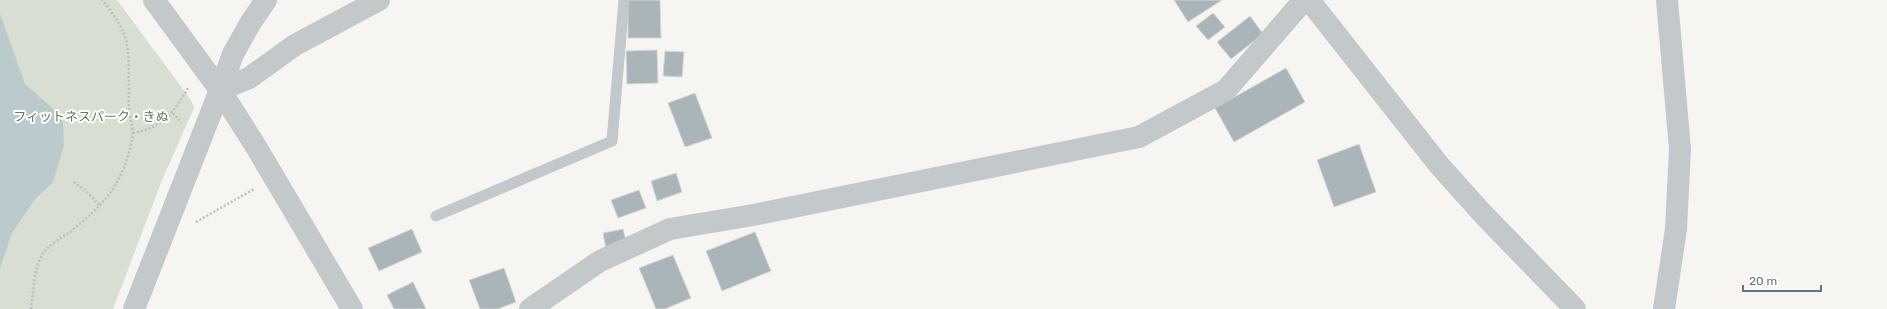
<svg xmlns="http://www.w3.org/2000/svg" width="1887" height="309" font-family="Rubik,'Noto Sans JP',sans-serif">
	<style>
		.green { fill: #d8ded2 }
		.water { fill: #bacacd }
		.building { fill: #a9b5b8; stroke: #d7d7d5 }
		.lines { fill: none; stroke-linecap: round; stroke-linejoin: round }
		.path { stroke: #bcc0c1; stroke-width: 2.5; stroke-dasharray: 2 2; stroke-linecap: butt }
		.service { stroke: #c3c8cb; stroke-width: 11 }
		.minor { stroke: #c3c8cb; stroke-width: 22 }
		.tertiary { stroke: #c3c8cb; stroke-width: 22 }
		.labels { text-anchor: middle; stroke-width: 4; stroke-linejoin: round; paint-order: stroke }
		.park-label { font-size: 13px; fill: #66785d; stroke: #fff }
	</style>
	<rect width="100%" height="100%" fill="#f6f5f2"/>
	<path class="green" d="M0 0H117L191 100 194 108 162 180 113 309H0Z"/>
	<path class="water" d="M0 14 25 84 60 115 63 123 64 145 53 182 35 199 12 233 0 268Z"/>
	<g class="building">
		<path d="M628 0H660L661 38H628Z"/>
		<path d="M1174 0H1222L1188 22Z"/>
		<path d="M1213 13 1225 27 1208 40 1196 26Z"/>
		<path d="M1250 16 1263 34 1231 59 1217 42Z"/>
		<path d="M657 50 658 83 627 84 626 51Z"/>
		<path d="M665 51 684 52 682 77 663 76Z"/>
		<path d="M1286 68 1305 102 1234 142 1215 108Z"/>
		<path d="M695 93 712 138 685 147 668 103Z"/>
		<path d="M1359 144 1376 192 1334 207 1317 160Z"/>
		<path d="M676 173 682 192 657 201 651 181Z"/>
		<path d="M639 190 646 208 618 218 611 200Z"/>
		<path d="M412 229 422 252 379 271 368 248Z"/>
		<path d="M623 229 627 245 606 249 603 233Z"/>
		<path d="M755 232 771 271 722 291 706 251Z"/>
		<path d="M673 255 691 298 665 309H656L639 268Z"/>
		<path d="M504 268 516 302 498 309H480L469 280Z"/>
		<path d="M413 282 426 309H394L387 295Z"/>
	</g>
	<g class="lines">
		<g class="path">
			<path d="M173 113 181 122"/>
			<path d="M133 133C163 128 174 112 188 88"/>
			<path d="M74 182 89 194 100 206"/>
			<path d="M196 222 254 189"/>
			<path d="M31 309C33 294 34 268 42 255 48 245 60 239 70 232 105 204 123 184 132 139 134 130 131 123 130 115 128 107 129 98 129 90 128 46 132 36 102 0"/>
		</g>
		<path class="service" d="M436 216 612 141 624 0"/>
		<g class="minor">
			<path d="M1309 0 1439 165 1482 213 1575 309"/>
			<path d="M220 90 249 78 295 45 379 0"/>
			<path d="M530 309 600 261 670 229 753 215 1139 137 1226 90 1304 0"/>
		</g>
		<g class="tertiary">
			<path d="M154 0 220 90 255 145 352 309"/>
			<path d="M134 309 220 90 233 54 251 22 266 0"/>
			<path d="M1664 309 1676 229 1680 149 1667 0"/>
		</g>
	</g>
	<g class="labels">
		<g class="park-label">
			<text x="91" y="121">フィットネスパーク・きぬ</text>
		</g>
	</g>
	<path d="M1743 285v6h78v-6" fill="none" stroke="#5e7780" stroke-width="2"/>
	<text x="1749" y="285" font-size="12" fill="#5e7780" stroke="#ffffff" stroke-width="3" paint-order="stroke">20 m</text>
</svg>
